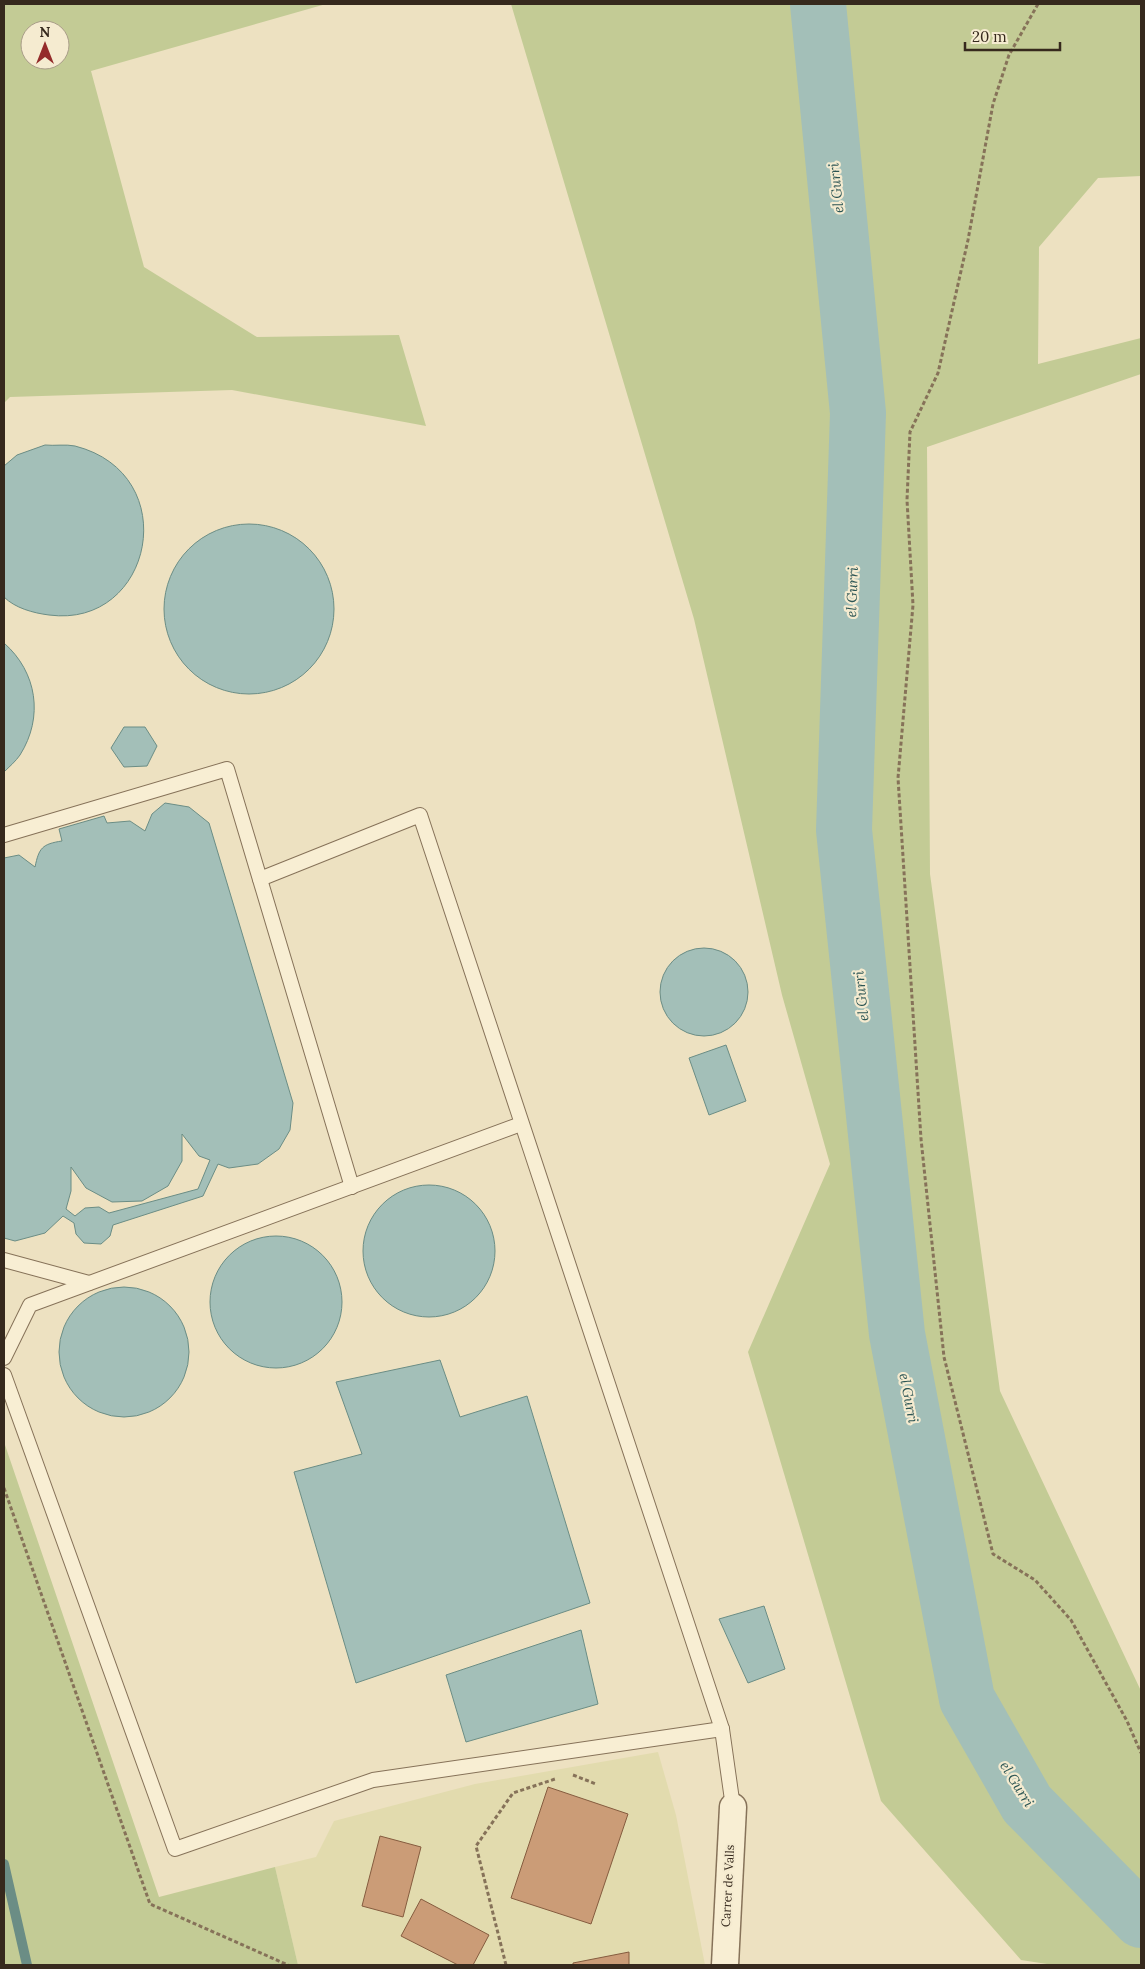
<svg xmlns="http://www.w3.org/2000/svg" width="1145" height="1969" font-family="Lora,serif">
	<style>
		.farmland { fill: #e2dbae }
		.green { fill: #c3cb95; fill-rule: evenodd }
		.water { fill: #a3bfb8; stroke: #6b8d85; fill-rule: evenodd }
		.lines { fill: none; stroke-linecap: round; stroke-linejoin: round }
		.stream { stroke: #6b8d85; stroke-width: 10 }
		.river { stroke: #a3bfb8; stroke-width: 56 }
		.building { fill: #cb9c77; stroke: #855c3f }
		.service-casing { stroke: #867259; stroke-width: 16 }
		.minor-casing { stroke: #867259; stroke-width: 29 }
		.path { stroke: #867259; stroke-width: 3; stroke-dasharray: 4 2.5; stroke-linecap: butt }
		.service { stroke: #f8eed3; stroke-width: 14 }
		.minor { stroke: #f8eed3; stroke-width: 26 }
		.labels { text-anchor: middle; stroke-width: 4.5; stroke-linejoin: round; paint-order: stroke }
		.street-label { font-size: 12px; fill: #36291d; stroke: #f5ebd0 }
		.water-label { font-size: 14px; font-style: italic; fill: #2c5554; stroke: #f5ebd0 }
	</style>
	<rect width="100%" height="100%" fill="#ede1c1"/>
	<path class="farmland" d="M658 1752 676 1815 705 1965H298L275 1867 316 1857 334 1821 475 1784Z"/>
	<g class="green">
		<path d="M4 4H326L91 71 144 267 257 337 399 335 426 426 232 390 10 397 4 403ZM30 30H60V60H30Z"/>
		<path d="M511 4H1141V176L1098 178 1039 247 1038 364 1141 338V374L927 447 930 874 1000 1391 1141 1691V1965H1049L1047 1964 1021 1960 881 1801 748 1352 830 1164 782 995 694 619Z"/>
		<path d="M4 1442 159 1897 275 1867 298 1965H4Z"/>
	</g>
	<g class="water">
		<path d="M45 445C54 446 66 444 75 446 185 474 153 629 49 615 33 613 15 608 4 597V466L17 455Z"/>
		<circle cx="249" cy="609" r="85"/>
		<path d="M4 643C37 672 44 717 20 755 16 761 9 767 4 772Z"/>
		<path d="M124 727H145L157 746 147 766 124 767 111 748Z"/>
		<path d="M165 803 189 807 209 823 293 1103 290 1130 279 1149 258 1164 229 1168 218 1164 203 1196 113 1225 110 1236 101 1244 84 1243 76 1234 74 1223 63 1216 45 1233 15 1241 4 1238V858L19 855 35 867C39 848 42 844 62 841L59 829 104 816 107 823 130 821 145 831 152 814ZM182 1134 199 1156 210 1160 198 1189 109 1213 99 1207 85 1208 75 1216 66 1209 71 1191V1167L86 1188 112 1202 142 1201 168 1186 182 1161Z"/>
		<circle cx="704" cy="992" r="44"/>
		<path d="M726 1045 746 1101 709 1115 689 1058Z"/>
		<circle cx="429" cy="1251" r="66"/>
		<circle cx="276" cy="1302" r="66"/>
		<circle cx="124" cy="1352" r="65"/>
		<path d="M440 1360 460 1417 527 1396 590 1603 356 1683 294 1472 362 1454 336 1382Z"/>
		<path d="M764 1606 785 1669 748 1683 719 1619Z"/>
		<path d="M581 1630 598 1704 466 1742 446 1675Z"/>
	</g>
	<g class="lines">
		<path class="stream" d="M4 1864 27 1965"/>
		<path class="river" d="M818 4 858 413 844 830 897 1334 967 1699 1027 1804 1141 1920"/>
	</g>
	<g class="building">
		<path d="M548 1787 628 1814 591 1924 511 1898Z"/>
		<path d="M380 1836 421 1847 403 1917 362 1906Z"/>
		<path d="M421 1899 489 1935 473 1965H458L401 1936Z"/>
		<path d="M629 1952V1965H573V1963Z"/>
	</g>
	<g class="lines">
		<g class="service-casing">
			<g id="service">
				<path d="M4 835 227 769 352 1187"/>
				<path d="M260 879 420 815 722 1729 733 1807"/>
				<path d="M4 1260 89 1283"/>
				<path d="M4 1358 30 1305 521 1124"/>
				<path d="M4 1375 175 1849 373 1780 722 1729"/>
			</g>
		</g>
		<g class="minor-casing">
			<path id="minor" d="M725 1965 733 1807"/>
		</g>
		<g class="path">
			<path d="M1038 4 1009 55 993 104 968 240 938 373 910 432 907 500 913 605 898 778 921 1139 944 1357 993 1554 1035 1580 1071 1620 1127 1721 1141 1753"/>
			<path d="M4 1488 150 1904 288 1965"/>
			<path d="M573 1775 596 1784"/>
			<path d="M506 1965 476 1846 513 1793 555 1779"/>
		</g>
		<use href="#service" class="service"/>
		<use href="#minor" class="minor"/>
	</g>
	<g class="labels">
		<g class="street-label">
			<text transform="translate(728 1886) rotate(-87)" y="4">Carrer de Valls</text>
		</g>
		<g class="water-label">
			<text transform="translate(836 188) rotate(-96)" y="5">el Gurri</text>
			<text transform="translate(852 592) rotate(-88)" y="5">el Gurri</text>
			<text transform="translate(861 996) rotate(-96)" y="5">el Gurri</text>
			<text transform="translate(909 1398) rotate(79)" y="5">el Gurri</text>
			<text transform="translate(1017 1784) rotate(58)" y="5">el Gurri</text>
		</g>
	</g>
	<rect width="1145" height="1969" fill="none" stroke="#36291d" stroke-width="10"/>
	<g transform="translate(45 45)"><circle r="24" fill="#f5ebd0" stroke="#a99d88"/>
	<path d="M0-4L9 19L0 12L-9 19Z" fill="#942b2a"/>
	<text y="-8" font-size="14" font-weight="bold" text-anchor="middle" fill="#36291d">N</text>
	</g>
	<path d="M965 42v8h95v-8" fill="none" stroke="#36291d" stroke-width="2.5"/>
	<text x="972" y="42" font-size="15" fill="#36291d" stroke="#f5ebd0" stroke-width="4" paint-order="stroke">20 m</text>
</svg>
